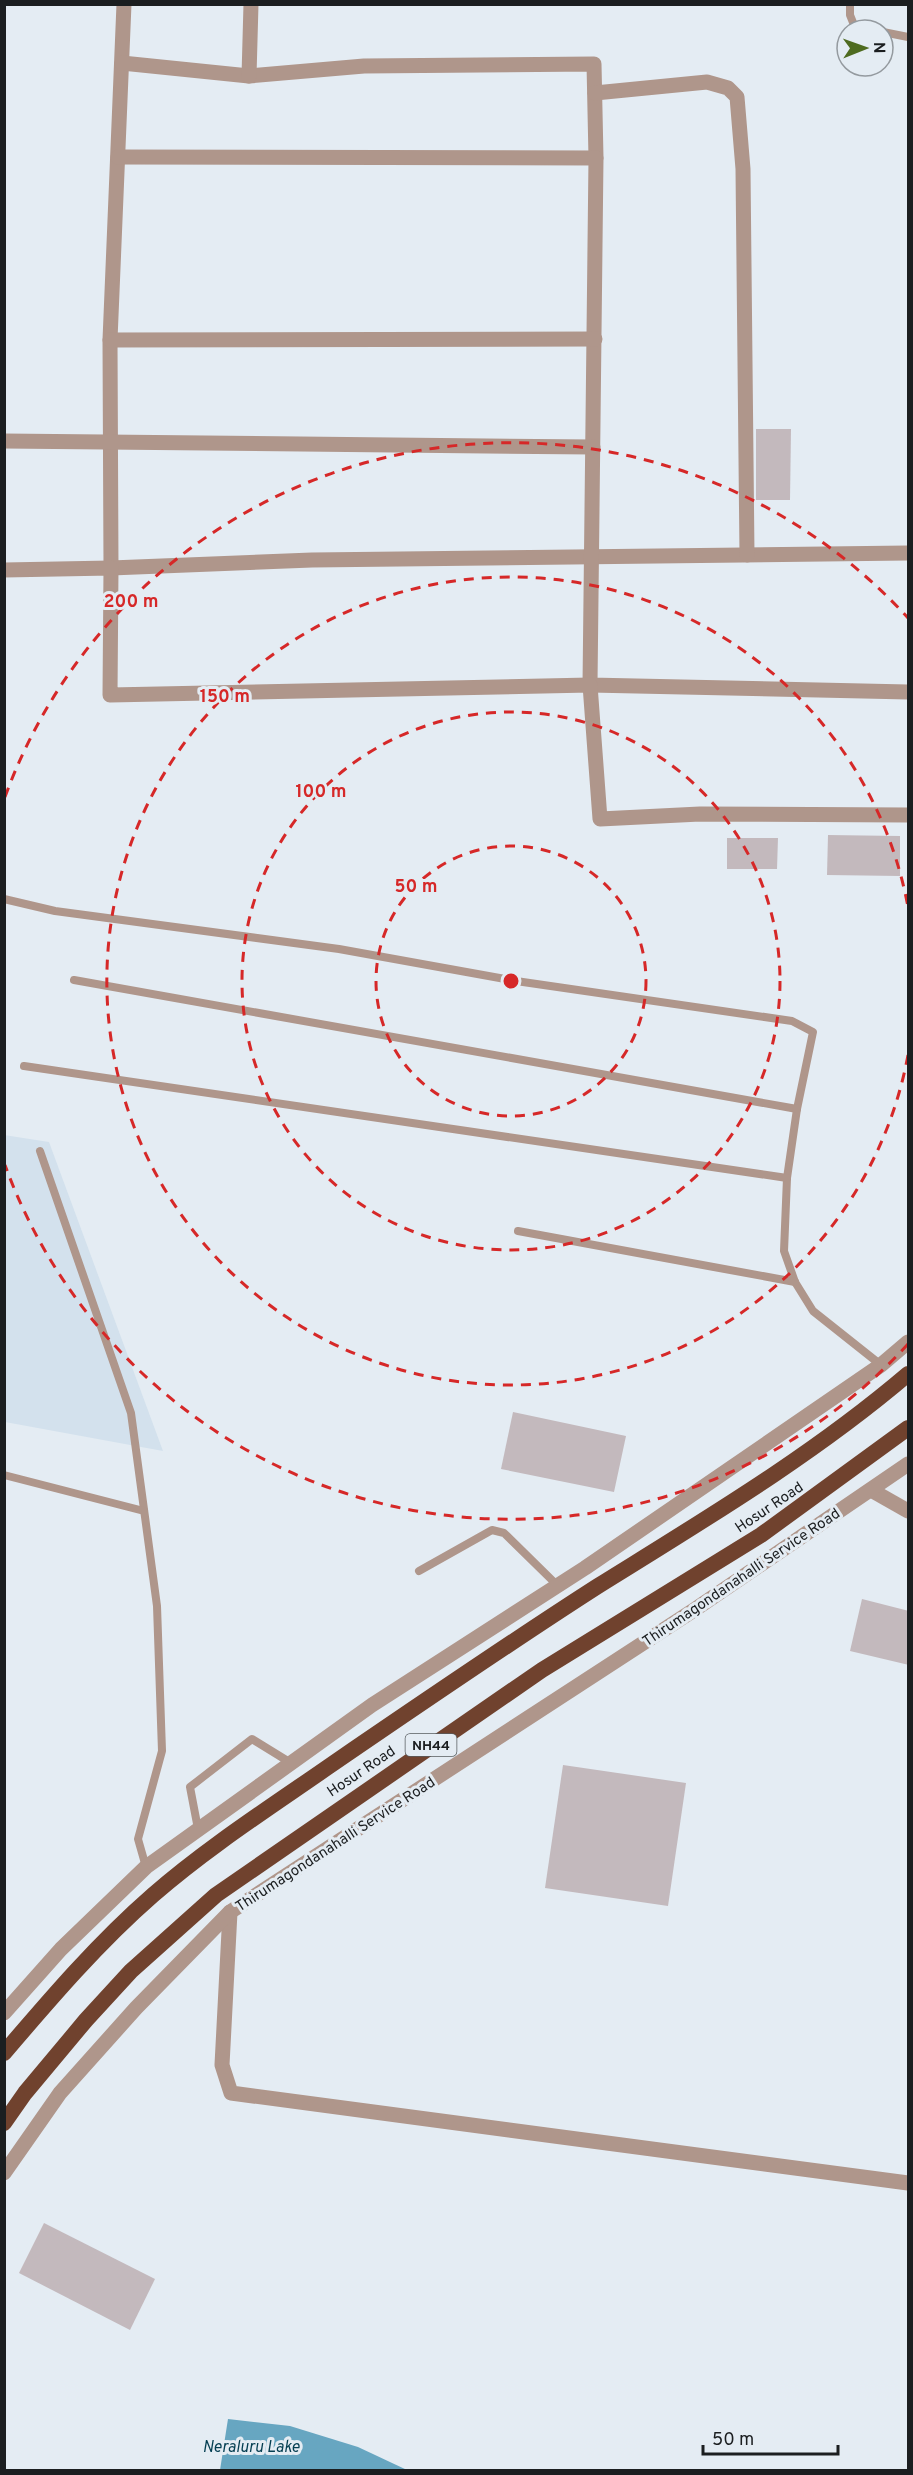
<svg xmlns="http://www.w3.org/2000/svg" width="913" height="2475" font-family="Overpass,sans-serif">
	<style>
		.built { fill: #d3e1ed }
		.water { fill: #67a6c1 }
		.building { fill: #c3b9bd }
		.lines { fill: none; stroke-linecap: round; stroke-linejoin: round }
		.service { stroke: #af968b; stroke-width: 8 }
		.minor { stroke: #af968b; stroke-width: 15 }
		.tertiary { stroke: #af968b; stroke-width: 15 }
		.trunk { stroke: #70422e; stroke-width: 16 }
		.ring { fill: none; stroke: #d62828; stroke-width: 3; stroke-dasharray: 10 8 }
		.labels { text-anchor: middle; stroke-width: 6; stroke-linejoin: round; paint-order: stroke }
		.shield { fill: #e4ecf3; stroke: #575c5f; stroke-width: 1.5 }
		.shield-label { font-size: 14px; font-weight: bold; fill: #1b1e20 }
		.street-label { font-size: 15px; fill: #1b1e20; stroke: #e4ecf3 }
		.water-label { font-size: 16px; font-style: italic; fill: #043e51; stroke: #e4ecf3 }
		.centre { fill: #d62828; stroke: #e4ecf3; stroke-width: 3 }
		.ring-label { font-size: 18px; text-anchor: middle; font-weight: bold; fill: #d62828; stroke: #e4ecf3; stroke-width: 6; stroke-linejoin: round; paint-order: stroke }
	</style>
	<rect width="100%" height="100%" fill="#e4ecf3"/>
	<path class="built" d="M4 1135 49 1142 163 1451 5 1422Z"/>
	<path class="water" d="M228 2419 290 2426 358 2447 407 2470H220Z"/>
	<g class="building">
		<path d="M756 429H791L790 500H756Z"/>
		<path d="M828 835 900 836V876L827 875Z"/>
		<path d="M727 838H778L777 869H727Z"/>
		<path d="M513 1412 626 1436 614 1492 501 1469Z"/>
		<path d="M862 1599 909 1611V1665L850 1651Z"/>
		<path d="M563 1765 686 1783 668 1906 545 1888Z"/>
		<path d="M44 2223 155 2279 130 2330 19 2273Z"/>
	</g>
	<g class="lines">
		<g class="service">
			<path d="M850 4V15L854 25 875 30"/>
			<path d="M883 32 908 37"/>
			<path d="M4 899 55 911 339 949 516 981 792 1021 813 1032 797 1109 787 1178 784 1251 795 1282 813 1311 881 1365"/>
			<path d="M74 980 797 1109"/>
			<path d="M24 1066 787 1178"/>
			<path d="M40 1151 131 1413 157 1606 162 1751 138 1839 146 1867"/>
			<path d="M518 1231 795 1282"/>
			<path d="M4 1475 144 1511"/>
			<path d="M419 1571 492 1530 504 1533 557 1585"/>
			<path d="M198 1829 190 1787 252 1739 291 1763"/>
		</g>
		<g class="minor">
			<path d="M124 4 110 340 111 568 312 560 908 553"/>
			<path d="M122 63 249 76 364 66 594 64 596 158"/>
			<path d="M249 76 251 4"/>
			<path d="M595 93 707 82 728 88 737 97 743 169 747 555"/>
			<path d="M118 157 596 158 590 685 908 692"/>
			<path d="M110 340 595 339"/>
			<path d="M4 441 593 447"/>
			<path d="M4 570 111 568 110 695 590 685 600 819 700 814 908 815"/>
			<path d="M871 1490 908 1511"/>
			<path d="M230 1912 222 2065 231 2093 908 2183"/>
		</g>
		<g class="tertiary">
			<path d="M4 2013 61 1949 146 1867 372 1705 585 1568 881 1365 908 1342"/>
			<path d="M4 2173 60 2093 136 2008 230 1912 694 1610 908 1464"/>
		</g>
		<g class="trunk">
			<path d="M4 2053C51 1998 98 1943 153 1895 207 1848 269 1808 328 1767 417 1706 506 1645 598 1586 704 1520 813 1455 908 1374"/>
			<path d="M4 2123 25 2093 86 2020 131 1971 216 1895 542 1670 761 1535 908 1428"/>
		</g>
	</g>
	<g class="ring">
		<circle cx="511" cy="981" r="135"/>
		<circle cx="511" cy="981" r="269"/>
		<path d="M908 1055A404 404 0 1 1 908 907"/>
		<path d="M908 1344A538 538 0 0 1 5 1165M5 797A538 538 0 0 1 908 618"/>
	</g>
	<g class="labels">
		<rect class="shield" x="405.5" y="1734" width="51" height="22" rx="4.5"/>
		<g class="shield-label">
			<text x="431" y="1750">NH44</text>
		</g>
		<g class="street-label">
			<text transform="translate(769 1507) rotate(-34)" y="5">Hosur Road</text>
			<text transform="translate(741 1577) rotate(-34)" y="5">Thirumagondanahalli Service Road</text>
			<text transform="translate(361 1771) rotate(-34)" y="5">Hosur Road</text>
			<text transform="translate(335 1844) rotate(-33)" y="5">Thirumagondanahalli Service Road</text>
		</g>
		<g class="water-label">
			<text x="251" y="2452">Neraluru Lake</text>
		</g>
	</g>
	<circle cx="511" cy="981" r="9" class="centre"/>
	<g class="ring-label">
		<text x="131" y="607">200 m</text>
		<text x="225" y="702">150 m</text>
		<text x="321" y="797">100 m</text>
		<text x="416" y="892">50 m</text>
	</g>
	<rect width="913" height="2475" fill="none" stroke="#1b1e20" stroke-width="12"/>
	<g transform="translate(865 48) rotate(89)"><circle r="28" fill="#e4ecf3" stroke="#949a9f" stroke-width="1.5"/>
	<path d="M0-4.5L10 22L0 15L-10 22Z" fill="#4e6b20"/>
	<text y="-9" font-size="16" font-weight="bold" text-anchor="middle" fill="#1b1e20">N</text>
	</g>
	<path d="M703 2445v9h135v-9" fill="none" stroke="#1b1e20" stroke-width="3"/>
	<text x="712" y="2445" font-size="18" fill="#1b1e20" stroke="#e4ecf3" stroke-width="4.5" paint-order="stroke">50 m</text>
</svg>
